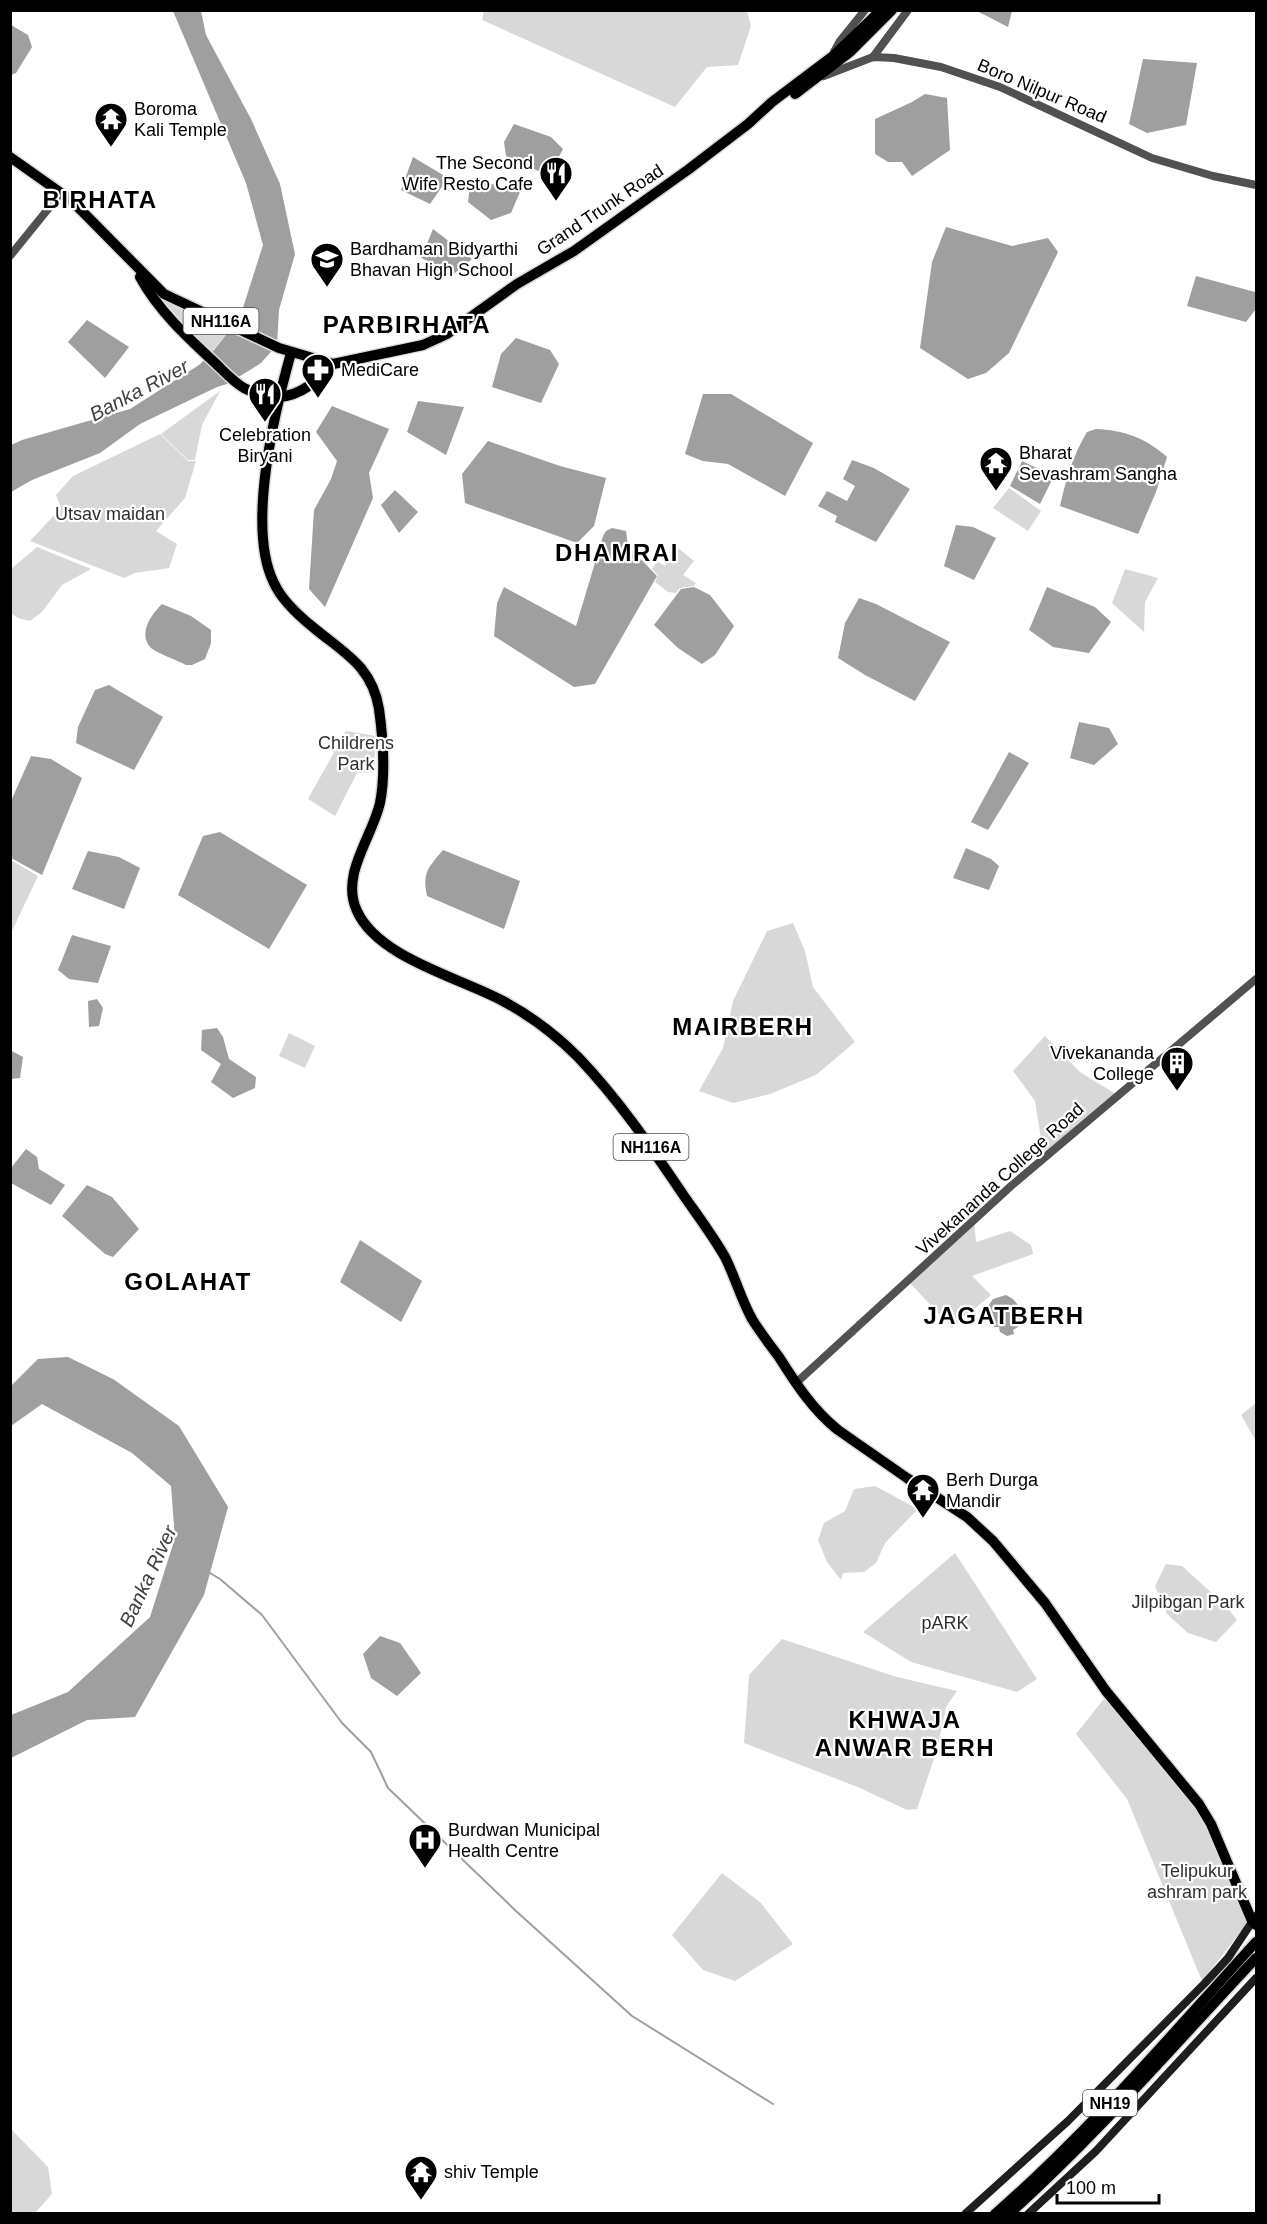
<svg xmlns="http://www.w3.org/2000/svg" width="1267" height="2224" font-family="Arial,sans-serif">
	<style>
		.green { fill: #d8d8d8 }
		.water { fill: #9f9f9f }
		.lines { fill: none; stroke-linecap: round; stroke-linejoin: round }
		.stream { stroke: #9f9f9f; stroke-width: 2 }
		.trunk-casing { stroke: #dbdbdb; stroke-width: 13 }
		.tertiary { stroke: #515151; stroke-width: 8 }
		.secondary { stroke: #1e1e1e; stroke-width: 8 }
		.trunk { stroke: #000; stroke-width: 10 }
		.labels { text-anchor: middle; stroke-width: 4.5; stroke-linejoin: round; paint-order: stroke }
		.shield { fill: #fff; stroke: #4c4c4c; stroke-width: 1.5 }
		.shield-label { font-size: 16px; font-weight: bold; fill: #000 }
		.street-label { font-size: 18px; fill: #000; stroke: #fff }
		.poi-label { font-size: 18px; fill: #000; stroke: #fff; text-anchor: start }
		.park-label { font-size: 18px; fill: #2f2f2f; stroke: #fff }
		.water-label { font-size: 20px; font-style: italic; fill: #404040; stroke: #fff }
		.district-label { font-size: 24px; font-weight: bold; letter-spacing: 1.5px; fill: #000; stroke: #fff }
	</style>
	<rect width="100%" height="100%" fill="#fff"/>
	<g class="green">
		<path d="M484 11H747L751 26 738 65 707 67 675 107 482 20Z"/>
		<path d="M161 299 227 333 211 353Z"/>
		<path d="M220 391 202 425 195 460H188L161 434Z"/>
		<path d="M160 434 188 461H196L185 498 156 531 177 544 169 568 135 573 124 578 30 541 61 508 56 495 73 476Z"/>
		<path d="M1009 488 1041 511 1028 531 993 508Z"/>
		<path d="M37 547 91 569 62 585 42 612 30 621 18 618 11 613V569Z"/>
		<path d="M678 548 694 561 683 575 696 583 694 586 680 588 676 593 668 592 655 582 658 575 652 569 657 561 665 566Z"/>
		<path d="M1125 569 1158 578 1145 602 1144 632 1112 603Z"/>
		<path d="M346 731 376 736 374 772 357 773 335 816 308 799Z"/>
		<path d="M11 860 38 876 11 933Z"/>
		<path d="M793 923 805 951 813 987 855 1042 816 1075 770 1094 733 1103 699 1091 723 1048 733 1001 767 931Z"/>
		<path d="M289 1033 315 1046 305 1068 279 1056Z"/>
		<path d="M1045 1036 1080 1072 1119 1096 1044 1158 1035 1101 1013 1071Z"/>
		<path d="M974 1220 976 1242 1010 1231 1031 1245 1033 1254 972 1276 991 1295 952 1328 909 1282Z"/>
		<path d="M1256 1403V1441L1241 1415Z"/>
		<path d="M875 1486 918 1509 885 1543 876 1563 864 1572 843 1573 841 1580 827 1562 818 1540 824 1523 845 1511 854 1489Z"/>
		<path d="M955 1553 1037 1679 1017 1692 911 1662 863 1632Z"/>
		<path d="M1166 1564 1182 1566 1226 1606 1237 1620 1216 1642 1188 1633 1167 1614 1155 1586Z"/>
		<path d="M782 1639 897 1677 957 1691 946 1707 937 1750 917 1809 907 1810 860 1788 744 1743 749 1675Z"/>
		<path d="M1107 1695 1199 1806 1249 1921 1202 1981 1127 1799 1076 1734Z"/>
		<path d="M722 1873 760 1902 793 1944 735 1981 703 1970 672 1935Z"/>
		<path d="M11 2129 48 2167 52 2194 35 2213H11Z"/>
	</g>
	<g class="water">
		<path d="M173 11H201L206 35 251 119 280 184 295 254 279 310 277 345 261 363 250 370 227 384 217 387 140 424 100 453 32 480 11 492V445L22 440 130 409 199 365 214 350 240 317 263 245 246 183Z"/>
		<path d="M977 11H1012L1008 27Z"/>
		<path d="M11 25 28 35 32 47 16 73 11 75Z"/>
		<path d="M1143 59 1197 63 1186 125 1147 133 1129 124Z"/>
		<path d="M925 94 947 98 950 150 912 176 902 162H888L875 154V119L912 102Z"/>
		<path d="M514 124 551 137 563 149 549 176 506 156 504 142Z"/>
		<path d="M413 157 448 178 430 204 401 190Z"/>
		<path d="M471 178 520 192 511 213 491 220 468 202Z"/>
		<path d="M946 227 1012 246 1048 238 1058 252 1009 353 986 373 968 379 920 348 932 262Z"/>
		<path d="M433 229 472 259 455 273 421 258Z"/>
		<path d="M1196 276 1255 292 1256 309 1246 322 1187 306Z"/>
		<path d="M87 320 129 347 105 378 68 342Z"/>
		<path d="M516 338 550 350 559 364 541 403 492 387 501 354Z"/>
		<path d="M703 394H731L813 443 785 496 728 464 703 461 685 454Z"/>
		<path d="M418 401 464 407 446 455 407 432Z"/>
		<path d="M332 406 389 429 369 473 373 498 325 607 309 589 314 510 331 479 337 461 316 432Z"/>
		<path d="M1096 429C1123 430 1146 438 1167 457L1156 492 1138 534 1060 506C1066 479 1073 455 1087 432Z"/>
		<path d="M488 441 560 466 606 478 594 526 577 543 465 503 462 474Z"/>
		<path d="M852 460 874 468 910 489 876 542 835 522 837 516 818 506 827 491 847 501 855 486 843 479Z"/>
		<path d="M1022 461 1054 476 1040 504 1010 486Z"/>
		<path d="M395 490 418 512 399 533 381 505Z"/>
		<path d="M956 525 973 527 996 538 974 580 944 566Z"/>
		<path d="M612 528 626 531 628 546 657 576 595 684 574 687 494 636 497 603 504 587 576 626 603 536 606 531Z"/>
		<path d="M694 587 710 595 734 626 715 655 702 664 678 648 654 625 681 589Z"/>
		<path d="M1047 587 1095 607 1111 622 1089 653 1053 647 1029 630Z"/>
		<path d="M859 598 876 604 950 642 915 701 865 675 838 658 845 623Z"/>
		<path d="M162 604 191 616 211 630V643L205 659 192 665H186C177 660 156 653 150 647 138 632 152 614 162 604Z"/>
		<path d="M109 685 163 717 134 770 76 743 78 727 95 690Z"/>
		<path d="M1079 722 1109 728 1118 744 1094 765 1070 758Z"/>
		<path d="M1009 752 1029 763 988 830 971 822Z"/>
		<path d="M31 756 51 759 82 778 42 875 11 858V801Z"/>
		<path d="M220 832 307 885 269 949 178 895 203 836Z"/>
		<path d="M966 848 991 859 999 866 989 890 953 878Z"/>
		<path d="M443 850 520 881 504 929 427 896C422 872 428 868 443 850Z"/>
		<path d="M88 851 119 857 140 868 124 909 72 889Z"/>
		<path d="M72 935 111 946 98 983 69 979 58 970Z"/>
		<path d="M97 999 103 1008 99 1026 89 1027 88 1001Z"/>
		<path d="M217 1028 223 1037 229 1059 256 1077 255 1088 233 1098 211 1082 221 1064 201 1050 202 1030Z"/>
		<path d="M10 1050 23 1057 20 1078 11 1079Z"/>
		<path d="M26 1149 37 1157 39 1169 65 1185 51 1205 11 1183V1168Z"/>
		<path d="M87 1185 112 1197 139 1229 113 1257 105 1254 62 1216Z"/>
		<path d="M360 1240 422 1281 401 1322 340 1282Z"/>
		<path d="M1006 1295 1013 1299 1024 1312 1020 1315 1021 1325 1013 1330 1014 1334 1007 1336 1000 1332 999 1327H994L984 1312 993 1299Z"/>
		<path d="M68 1357 113 1379 179 1426 228 1507 204 1595 135 1717 87 1720 11 1758V1715L68 1692 150 1617 175 1538 171 1486 132 1453 42 1404 11 1426V1386L38 1359Z"/>
		<path d="M380 1636 400 1643 421 1673 397 1696 371 1678 363 1654Z"/>
	</g>
	<g class="lines">
		<path class="stream" d="M210 1573 220 1579 262 1615 342 1723 371 1752 388 1788 516 1911 632 2016 773 2104"/>
		<g class="trunk-casing">
			<g id="trunk">
				<path d="M795 94 850 52 892 10"/>
				<path d="M10 157 61 193 76 205 164 294 279 348 333 364 423 345 447 334 517 284 574 251 689 169 748 124 772 102 833 56 881 10"/>
				<path d="M140 277C158 310 186 336 213 361 223 370 232 381 244 388 254 393 268 398 279 397 303 395 317 380 333 364"/>
				<path d="M291 353C275 410 246 528 274 583 282 601 299 616 314 628 344 653 372 666 379 709 383 738 386 773 380 803 372 838 340 875 357 911 378 958 461 978 503 1001 531 1016 556 1035 578 1057 619 1100 651 1147 684 1196 698 1216 713 1236 725 1257 735 1277 741 1299 752 1319 760 1332 770 1345 779 1357 796 1384 813 1410 838 1430L907 1478 967 1517 993 1541 1045 1603 1106 1691 1199 1804 1211 1824 1252 1921 1256 1925"/>
				<path d="M995 2214C1090 2131 1171 2035 1256 1942"/>
				<path d="M1009 2214C1098 2134 1175 2044 1256 1958"/>
			</g>
		</g>
		<g class="tertiary">
			<path d="M834 52 840 41 865 10"/>
			<path d="M873 57 908 10"/>
			<path d="M824 76 873 57 894 58 941 67 1000 87 1152 158 1213 176 1256 185"/>
			<path d="M10 256 61 193"/>
			<path d="M796 1383 1011 1186 1256 979"/>
		</g>
		<g class="secondary">
			<path d="M965 2214 1068 2121 1204 1984 1228 1958 1256 1916"/>
			<path d="M1028 2214 1096 2151 1256 1978"/>
		</g>
		<use href="#trunk" class="trunk"/>
	</g>
	<defs>
		<g id="temple-pin" transform="scale(1.725)"><path d="M0 17L-7.5 6A9.5 9.5 0 1 1 7.5 6Z" fill="#000" stroke="#fff"/><path d="M0-6L5-2H3V0L6.5 2.5H4V6H1.5V3h-3V6H-4V2.5H-6.5L-3 0V-2H-5Z" fill="#fff"/></g>
		<g id="restaurant-pin" transform="scale(1.725)"><path d="M0 17L-7.5 6A9.5 9.5 0 1 1 7.5 6Z" fill="#000" stroke="#fff"/><path d="M-5-6h1v4h1v-4h1v4h1v-4h1v5L-1.5 .5V6h-2V.5L-5-1ZM5-6V6H3V1.5H1.5Q1.5-4 5-6Z" fill="#fff"/></g>
		<g id="school-pin" transform="scale(1.725)"><path d="M0 17L-7.5 6A9.5 9.5 0 1 1 7.5 6Z" fill="#000" stroke="#fff"/><path d="M0-5L7-2L0 1L-7-2ZM-4 1L0 2.5L4 1V4Q0 6-4 4Z" fill="#fff"/></g>
		<g id="pharmacy-pin" transform="scale(1.725)"><path d="M0 17L-7.5 6A9.5 9.5 0 1 1 7.5 6Z" fill="#000" stroke="#fff"/><path d="M-2-6h4v4h4v4h-4v4h-4v-4h-4v-4h4Z" fill="#fff"/></g>
		<g id="building-pin" transform="scale(1.725)"><path d="M0 17L-7.5 6A9.5 9.5 0 1 1 7.5 6Z" fill="#000" stroke="#fff"/><path d="M-4-6H4V6H1V3H-1V6H-4ZM-2.5-4.3h1.7v1.8h-1.7ZM.8-4.3h1.7v1.8H.8ZM-2.5-1h1.7V.8h-1.7ZM.8-1h1.7V.8H.8Z" fill="#fff"/></g>
		<g id="hospital-pin" transform="scale(1.725)"><path d="M0 17L-7.5 6A9.5 9.5 0 1 1 7.5 6Z" fill="#000" stroke="#fff"/><path d="M-5-5h3v3.5h4V-5h3V5h-3V1.5h-4V5h-3Z" fill="#fff"/></g>
	</defs>
	<g fill-rule="evenodd">
		<use href="#temple-pin" x="111" y="119"/>
		<use href="#restaurant-pin" x="556" y="173"/>
		<use href="#school-pin" x="327" y="259"/>
		<use href="#pharmacy-pin" x="318" y="370"/>
		<use href="#restaurant-pin" x="265" y="394"/>
		<use href="#temple-pin" x="996" y="463"/>
		<use href="#building-pin" x="1177" y="1063"/>
		<use href="#temple-pin" x="923" y="1490"/>
		<use href="#hospital-pin" x="425" y="1840"/>
		<use href="#temple-pin" x="421" y="2172"/>
	</g>
	<g class="labels">
		<g class="shield">
			<rect x="183.5" y="308" width="75" height="26" rx="4.5"/>
			<rect x="613.5" y="1134" width="75" height="26" rx="4.5"/>
			<rect x="1083" y="2090" width="54" height="26" rx="4.5"/>
		</g>
		<g class="shield-label">
			<text x="221" y="327">NH116A</text>
			<text x="651" y="1153">NH116A</text>
			<text x="1110" y="2109">NH19</text>
		</g>
		<g class="street-label">
			<text transform="translate(1042 91) rotate(23)" y="6">Boro Nilpur Road</text>
			<text transform="translate(600 210) rotate(-34)" y="6">Grand Trunk Road</text>
			<text transform="translate(1000 1179) rotate(-42)" y="6">Vivekananda College Road</text>
		</g>
		<g class="poi-label">
			<text x="134" y="115">Boroma<tspan x="134" dy="21">Kali Temple</tspan></text>
			<text x="533" y="169" text-anchor="end">The Second<tspan x="533" dy="21">Wife Resto Cafe</tspan></text>
			<text x="350" y="255">Bardhaman Bidyarthi<tspan x="350" dy="21">Bhavan High School</tspan></text>
			<text x="341" y="376">MediCare</text>
			<text x="265" y="441" text-anchor="middle">Celebration<tspan x="265" dy="21">Biryani</tspan></text>
			<text x="1019" y="459">Bharat<tspan x="1019" dy="21">Sevashram Sangha</tspan></text>
			<text x="1154" y="1059" text-anchor="end">Vivekananda<tspan x="1154" dy="21">College</tspan></text>
			<text x="946" y="1486">Berh Durga<tspan x="946" dy="21">Mandir</tspan></text>
			<text x="448" y="1836">Burdwan Municipal<tspan x="448" dy="21">Health Centre</tspan></text>
			<text x="444" y="2178">shiv Temple</text>
		</g>
		<g class="park-label">
			<text x="110" y="520">Utsav maidan</text>
			<text x="356" y="749">Childrens<tspan x="356" dy="21">Park</tspan></text>
			<text x="1188" y="1608">Jilpibgan Park</text>
			<text x="945" y="1629">pARK</text>
			<text x="1197" y="1877">Telipukur<tspan x="1197" dy="21">ashram park</tspan></text>
		</g>
		<g class="water-label">
			<text transform="translate(139 390) rotate(-28)" y="7">Banka River</text>
			<text transform="translate(148 1576) rotate(-65)" y="7">Banka River</text>
		</g>
		<g class="district-label">
			<text x="100" y="208">BIRHATA</text>
			<text x="407" y="333">PARBIRHATA</text>
			<text x="617" y="561">DHAMRAI</text>
			<text x="743" y="1035">MAIRBERH</text>
			<text x="188" y="1290">GOLAHAT</text>
			<text x="1004" y="1324">JAGATBERH</text>
			<text x="905" y="1728">KHWAJA<tspan x="905" dy="28">ANWAR BERH</tspan></text>
		</g>
	</g>
	<rect width="1267" height="2224" fill="none" stroke="#000000" stroke-width="24"/>
	<path d="M1057 2194v9h102v-9" fill="none" stroke="#000000" stroke-width="3"/>
	<text x="1066" y="2194" font-size="18" fill="#000000" stroke="#ffffff" stroke-width="4.5" paint-order="stroke">100 m</text>
</svg>
